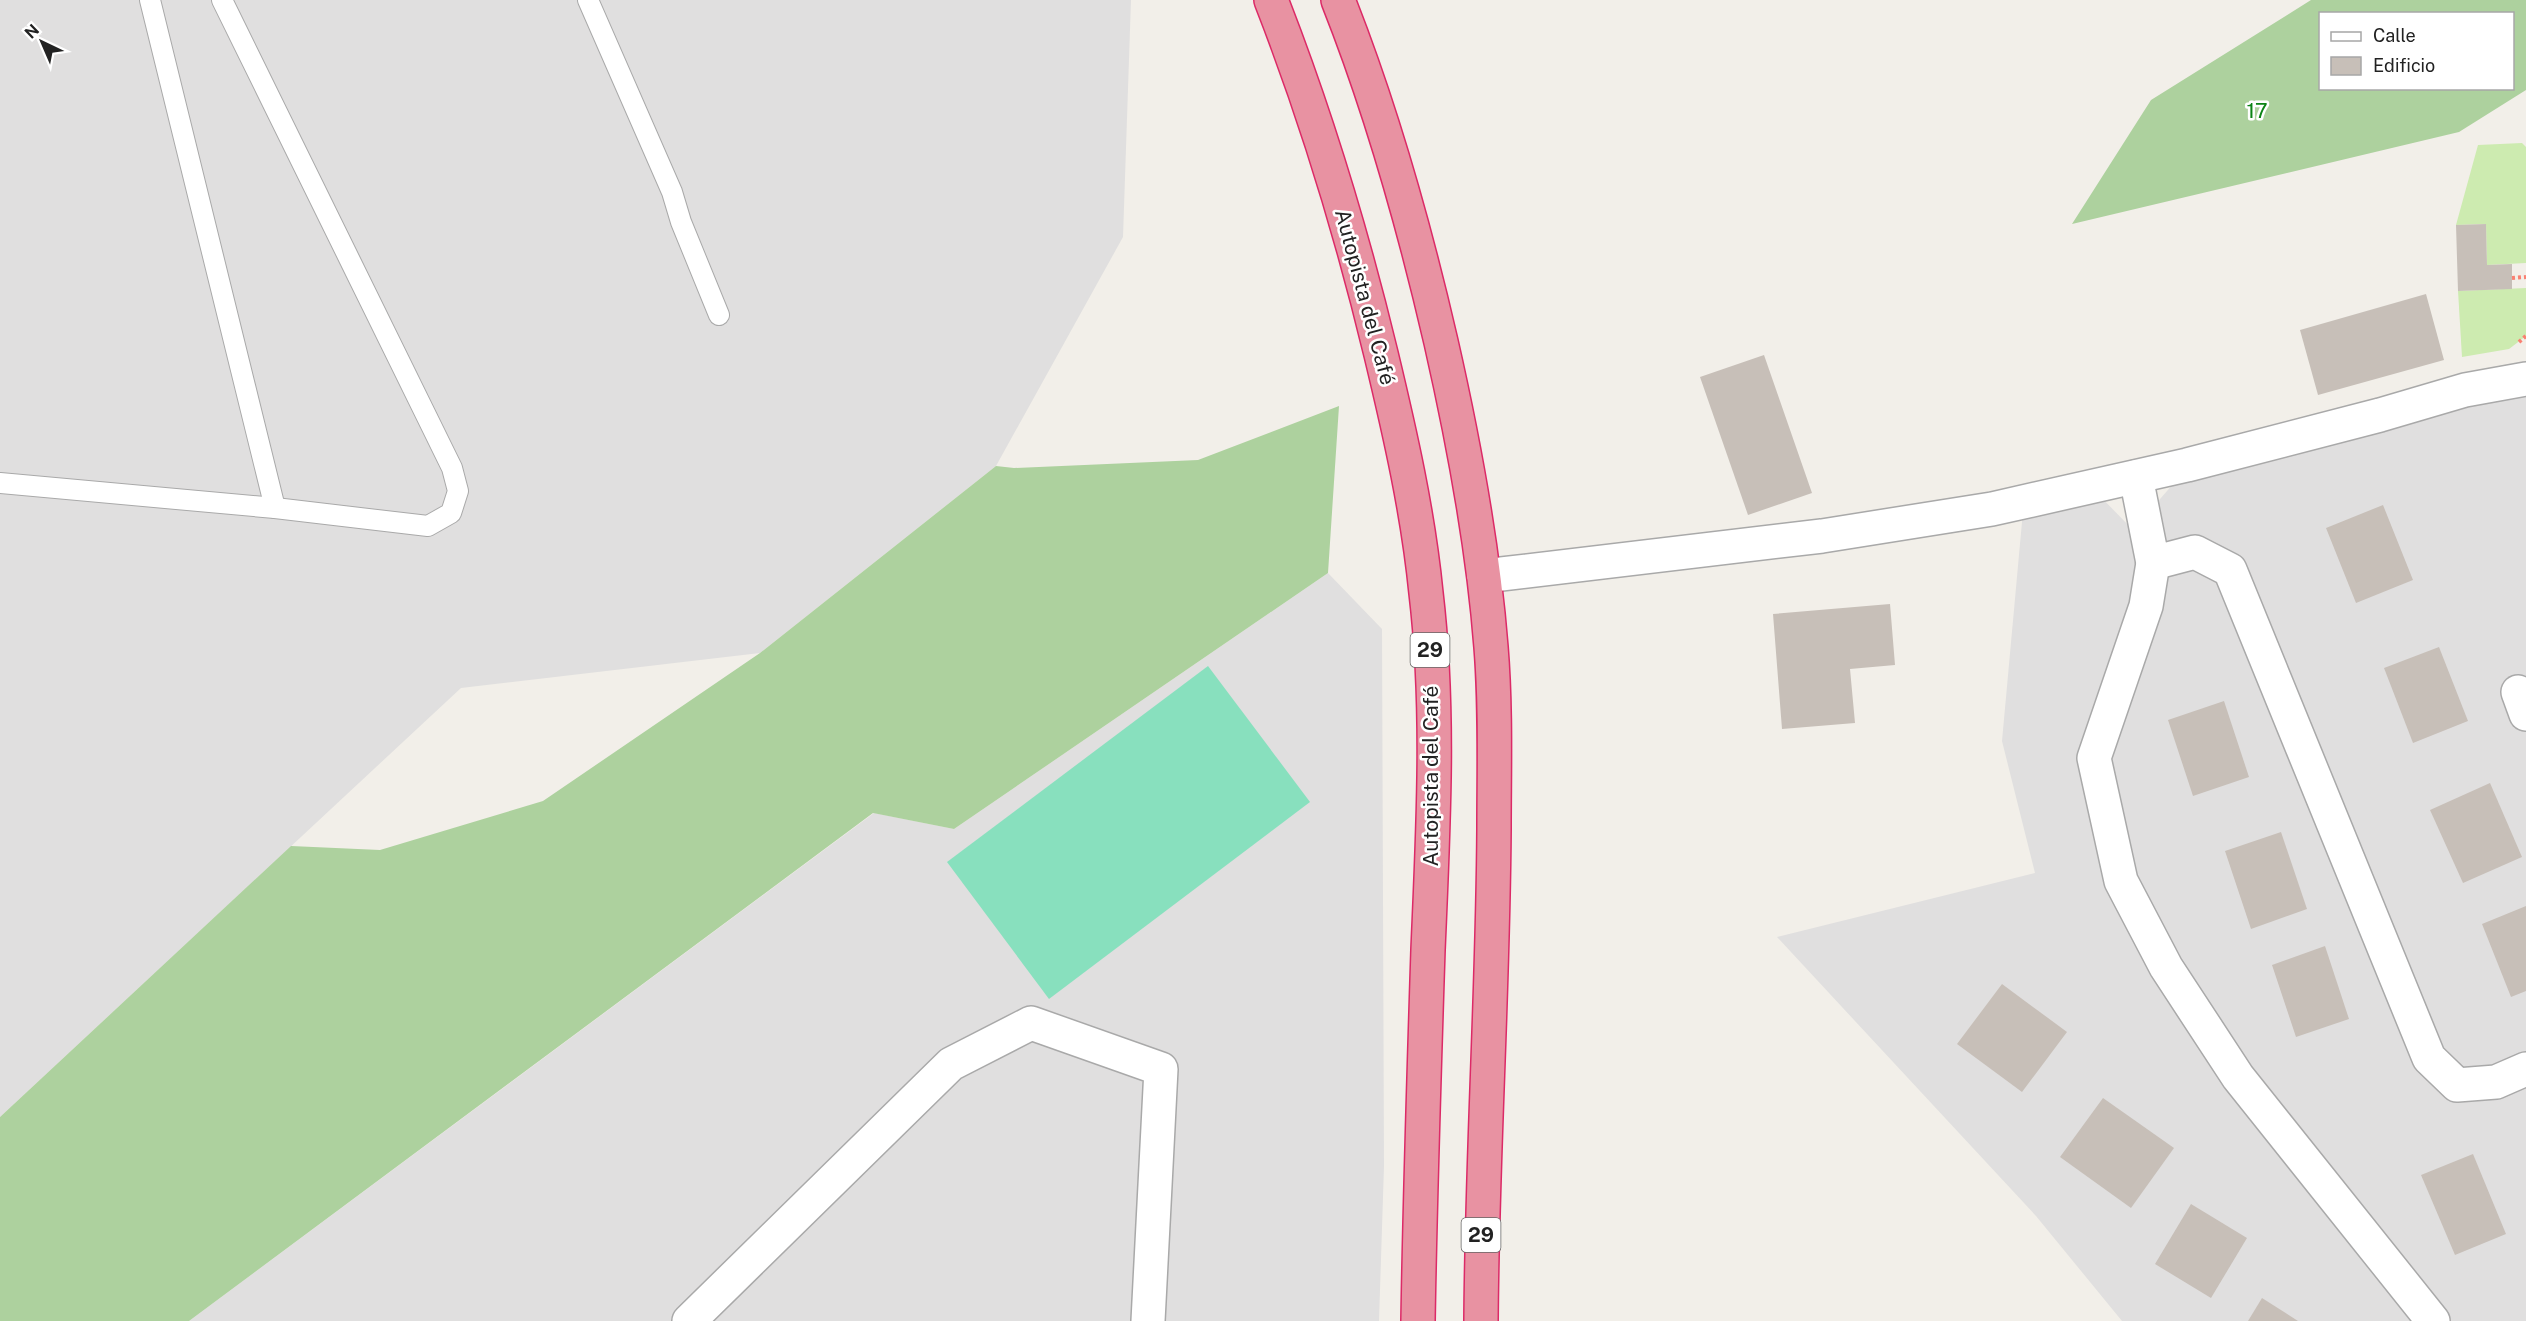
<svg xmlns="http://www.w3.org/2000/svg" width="2526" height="1321" font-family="'Public Sans',sans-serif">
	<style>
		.residential { fill: #e0dfdf }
		.grass { fill: #cdebb0 }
		.forest { fill: #add19e; fill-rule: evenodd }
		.pitch { fill: #88e0be }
		.building { fill: #c7bfb8 }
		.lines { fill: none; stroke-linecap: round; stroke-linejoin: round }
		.lane-casing { stroke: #a9a9a9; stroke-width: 22 }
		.street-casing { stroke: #a9a9a9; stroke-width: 36 }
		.highway-casing { stroke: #dc2a67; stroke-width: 36 }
		.path { stroke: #fa8072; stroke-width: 4; stroke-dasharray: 3 3; stroke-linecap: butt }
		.lane { stroke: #fff; stroke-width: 20 }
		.street { stroke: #fff; stroke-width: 33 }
		.highway { stroke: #e892a2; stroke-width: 33 }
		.labels { text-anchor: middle; stroke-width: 5; stroke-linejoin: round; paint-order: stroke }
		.shield { fill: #fff; stroke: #646464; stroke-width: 1.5 }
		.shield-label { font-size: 20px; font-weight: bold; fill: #222 }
		.park-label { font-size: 21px; fill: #0c8416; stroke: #fff }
		.street-label { font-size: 21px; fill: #222; stroke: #fff }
	</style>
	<rect width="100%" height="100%" fill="#f2efe9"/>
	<g class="residential">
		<path d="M0 0H1131L1123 237 996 466 760 653 461 688 0 1117Z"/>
		<path d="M2526 392V1321H2122L2036 1216 1777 937 2035 873 2002 741 2023 511 2096 492 2133 530 2174 483 2509 393Z"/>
		<path d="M1328 573 1382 629 1384 1166 1379 1321H189L874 813 954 829Z"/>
	</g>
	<g class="grass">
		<path d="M2522 143 2526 147V263L2487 265 2486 224 2456 225 2478 145Z"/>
		<path d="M2526 288V336L2509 349 2462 357 2458 291Z"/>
	</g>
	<g class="forest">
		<path d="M2311 0H2526V90L2459 132 2072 224 2151 100ZM2320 14H2512V88H2320Z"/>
		<path d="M1339 406 1328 573 954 829 873 813 189 1321H0V1117L291 846 380 850 543 801 760 653 996 466 1014 468 1198 460Z"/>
	</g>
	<path class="pitch" d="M1208 666 1310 802 1049 999 947 862Z"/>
	<g class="building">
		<path d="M2486 224 2487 265 2512 264V289L2458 291 2456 225Z"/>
		<path d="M2426 294 2444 360 2318 395 2300 330Z"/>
		<path d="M1764 355 1812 493 1748 515 1700 377Z"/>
		<path d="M2383 505 2413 580 2356 603 2326 528Z"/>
		<path d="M1890 604 1895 665 1850 669 1855 723 1782 729 1773 614Z"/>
		<path d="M2439 647 2468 721 2413 743 2384 668Z"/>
		<path d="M2224 701 2249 777 2193 796 2168 720Z"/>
		<path d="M2490 783 2522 857 2463 883 2430 810Z"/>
		<path d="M2281 832 2307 909 2251 929 2225 851Z"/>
		<path d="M2526 906V991L2511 997 2482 924Z"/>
		<path d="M2325 946 2349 1019 2296 1037 2272 965Z"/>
		<path d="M2002 984 2067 1032 2022 1092 1957 1044Z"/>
		<path d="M2103 1098 2174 1148 2131 1208 2060 1157Z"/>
		<path d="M2473 1154 2506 1234 2455 1255 2421 1175Z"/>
		<path d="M2191 1204 2247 1238 2211 1298 2155 1264Z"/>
		<path d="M2262 1298 2298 1321H2248Z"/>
	</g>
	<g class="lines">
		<g class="lane-casing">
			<g id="lane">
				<path d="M150 0 275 508"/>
				<path d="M588 0 672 192 681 222 719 315"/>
				<path d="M0 483 275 508 428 526 451 513 458 491 452 468 222 0"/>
			</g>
		</g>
		<g class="street-casing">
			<g id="street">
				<path d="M2136 477 2153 563 2195 552 2230 570 2429 1058 2457 1085 2496 1082 2526 1069"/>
				<path d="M2153 563 2146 606 2094 758 2121 881 2166 967 2238 1077 2433 1321"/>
				<path d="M1484 576 1822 536 1992 509 2187 465 2380 415 2465 390 2526 379"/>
				<path d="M2518 692 2526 714"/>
				<path d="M689 1321 951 1064 1031 1023 1161 1069 1148 1321"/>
			</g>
		</g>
		<g class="highway-casing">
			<g id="highway">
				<path d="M1271 0C1316 115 1352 234 1381 354 1400 433 1418 512 1426 593 1440 711 1433 832 1428 950 1424 1074 1420 1197 1418 1321"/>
				<path d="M1338 0C1382 111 1414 225 1441 342 1464 443 1483 544 1491 647 1496 708 1494 769 1494 829 1493 993 1482 1157 1481 1321"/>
			</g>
		</g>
		<g class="path">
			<path d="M2512 278 2526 277"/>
			<path d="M2519 342 2526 336"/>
		</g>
		<use href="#lane" class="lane"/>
		<use href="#street" class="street"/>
		<use href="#highway" class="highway"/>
	</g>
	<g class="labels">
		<g class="shield">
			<rect x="1410.5" y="633" width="39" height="34" rx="4.5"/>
			<rect x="1461.5" y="1218" width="39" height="34" rx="4.5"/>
		</g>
		<g class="shield-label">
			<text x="1430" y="657">29</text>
			<text x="1481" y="1242">29</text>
		</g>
		<g class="park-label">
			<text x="2257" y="118">17</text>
		</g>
		<g class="street-label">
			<text transform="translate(1365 297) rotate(75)" y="7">Autopista del Café</text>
			<text transform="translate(1431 776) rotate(-90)" y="7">Autopista del Café</text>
		</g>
	</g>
	<rect x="2319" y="12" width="195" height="78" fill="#ffffff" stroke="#a7a7a7" stroke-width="1.5"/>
	<rect x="2331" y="32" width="30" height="9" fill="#ffffff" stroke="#a7a7a7" stroke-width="1.5"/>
	<text x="2373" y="42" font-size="18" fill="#222222">Calle</text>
	<rect x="2331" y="57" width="30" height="18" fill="#c7bfb8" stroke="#a7a7a7" stroke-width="1.5"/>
	<text x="2373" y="72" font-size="18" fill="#222222">Edificio</text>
	<g transform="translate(42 42) rotate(316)" stroke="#ffffff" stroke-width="4.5" paint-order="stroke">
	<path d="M0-4.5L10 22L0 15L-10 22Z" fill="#222222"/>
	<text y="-9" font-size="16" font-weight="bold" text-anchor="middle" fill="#222222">N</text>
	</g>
</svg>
